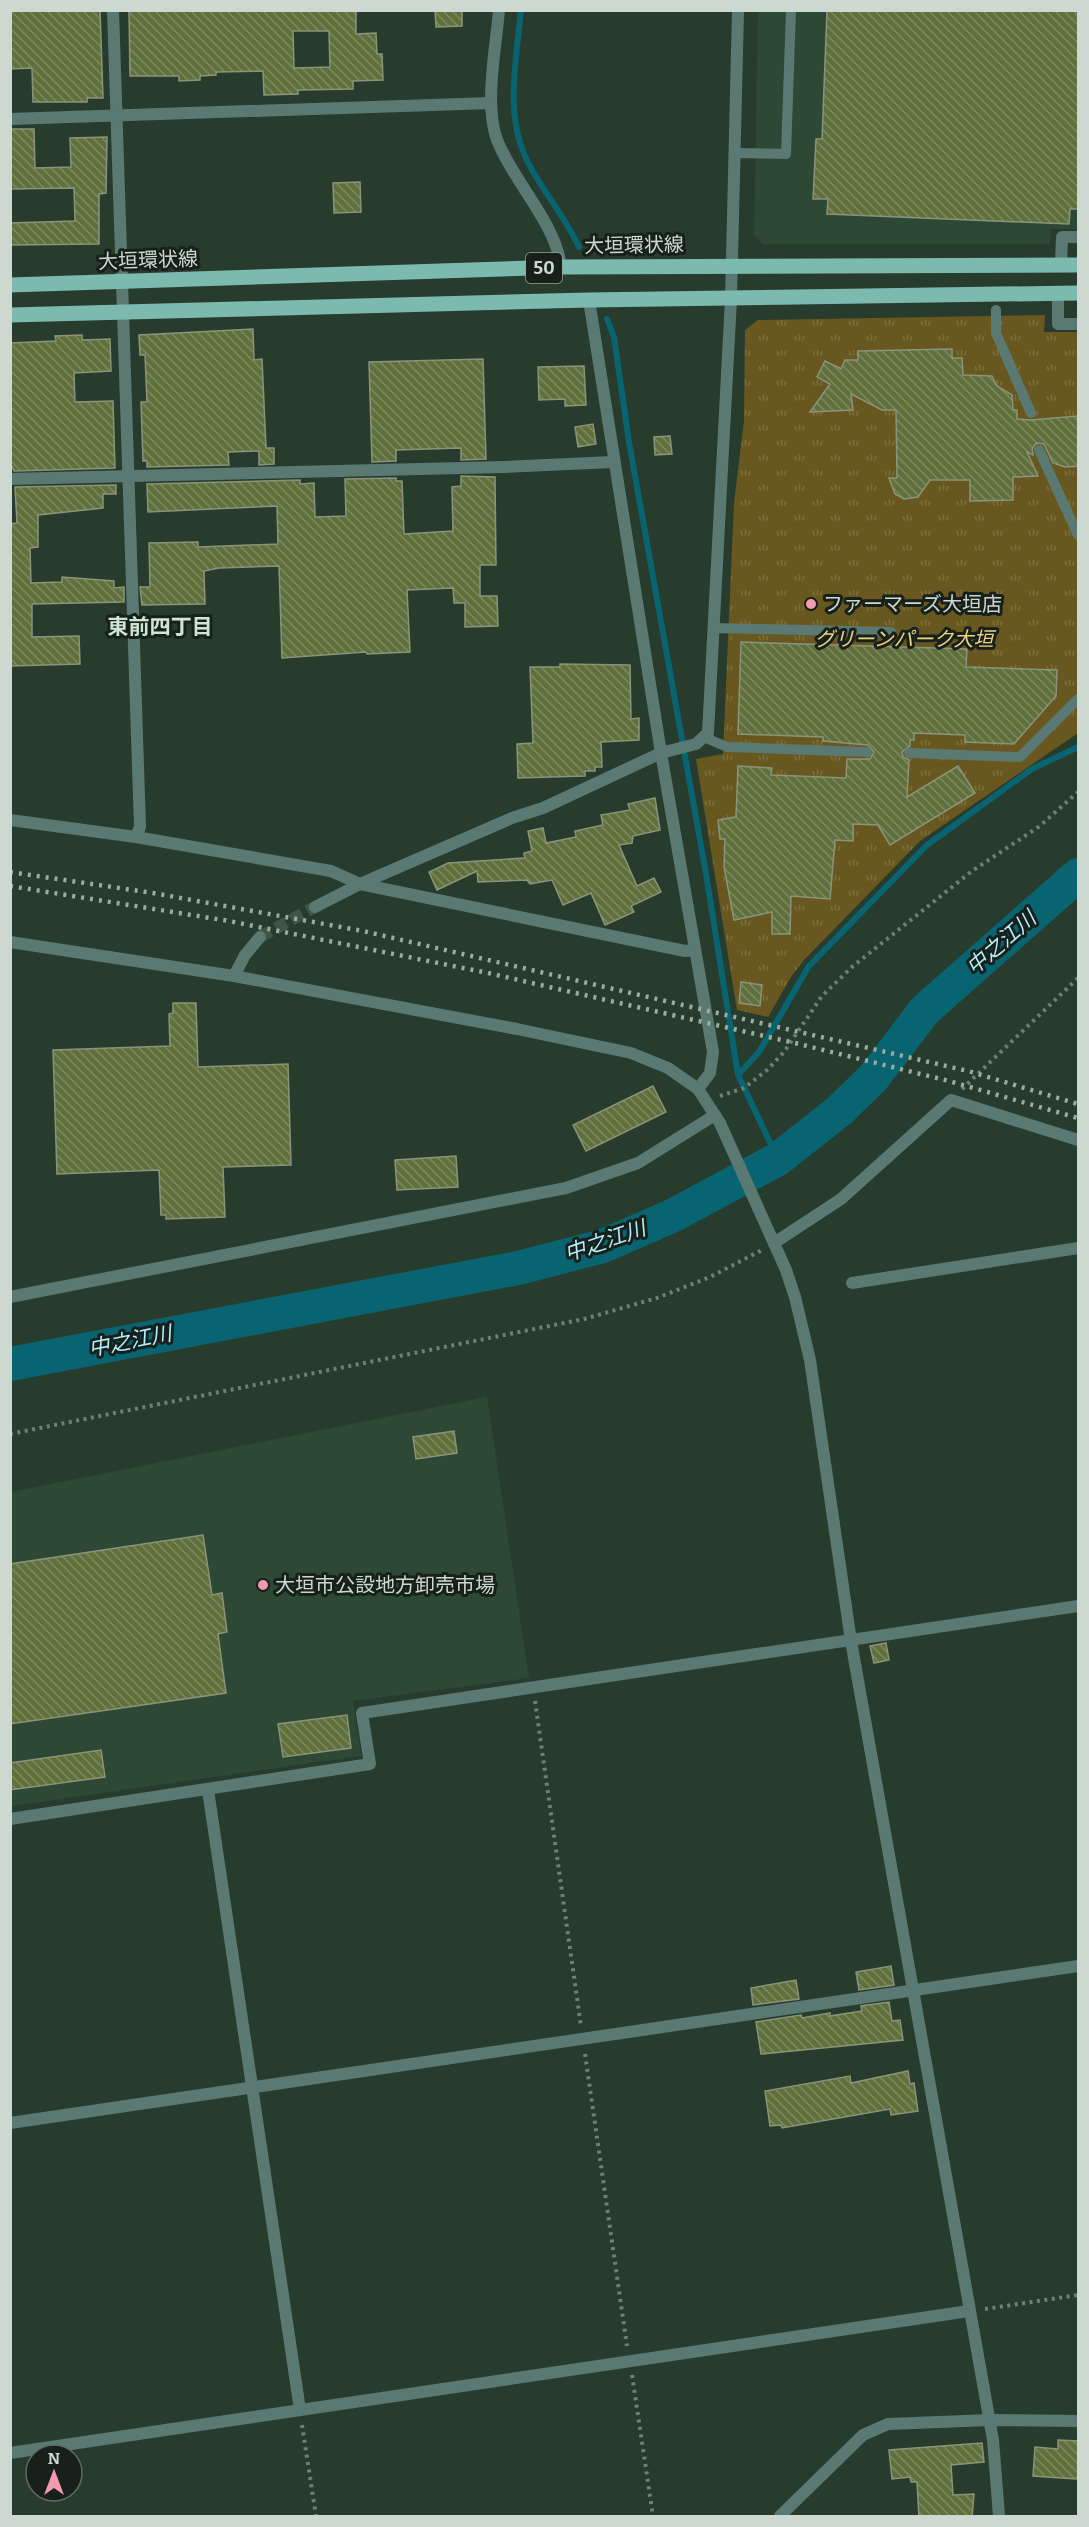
<svg xmlns="http://www.w3.org/2000/svg" width="1089" height="2527" font-family="Bitter,'Noto Sans JP',serif">
	<style>
		.built { fill: #2d4834 }
		.grass { fill: url(#grass-tufts) }
		.lines { fill: none; stroke-linecap: round; stroke-linejoin: round }
		.stream { stroke: #096471; stroke-width: 6 }
		.river { stroke: #096471; stroke-width: 34 }
		.building { fill: url(#building-back-hatch); stroke: #8b947b; stroke-width: 1.5; fill-rule: evenodd }
		.minor-tunnel { stroke: #415445; stroke-width: 12; stroke-dasharray: 12 6; stroke-linecap: butt }
		.path { stroke: #708074; stroke-width: 4; stroke-dasharray: 3 4.5; stroke-linecap: butt }
		.service { stroke: #5b7973; stroke-width: 10 }
		.minor { stroke: #5b7973; stroke-width: 12 }
		.tertiary { stroke: #5b7973; stroke-width: 12 }
		.primary { stroke: #7cbaaf; stroke-width: 15 }
		.rail { stroke: #9daba0; stroke-width: 4.5; stroke-dasharray: 3 6; stroke-linecap: butt }
		.poi-dot { fill: #f29aae; stroke: #17201a; stroke-width: 2 }
		.labels { text-anchor: middle; stroke-width: 6; stroke-linejoin: round; paint-order: stroke }
		.shield { fill: #17201a; stroke: #96a299; stroke-width: 1.5 }
		.shield-label { font-size: 18px; font-weight: bold; fill: #cdd9d0 }
		.street-label { font-size: 20px; fill: #cdd9d0; stroke: #17201a }
		.poi-label { font-size: 20px; fill: #cdd9d0; stroke: #17201a; text-anchor: start }
		.park-label { font-size: 20px; font-style: italic; fill: #ebd27e; stroke: #17201a }
		.neighbourhood-label { font-size: 21px; font-weight: bold; fill: #cde6d3; stroke: #17201a }
		.water-label { font-size: 21px; font-style: italic; fill: #b0effb; stroke: #17201a }
	</style>
	<defs>
		<pattern id="grass-tufts" width="24" height="20" patternUnits="userSpaceOnUse" patternTransform="scale(1.5)"><rect width="24" height="20" fill="#68581f"/><path d="M3 7l-1-3M5 7V3M7 7l1-3M15 17l-1-3M17 17v-4M19 17l1-3" fill="none" stroke="#7c6f3e"/></pattern>
		<pattern id="building-back-hatch" width="6" height="6" patternUnits="userSpaceOnUse" patternTransform="scale(1.5)"><rect width="6" height="6" fill="#60703c"/><path d="M-1 5l2 2M0 0l6 6M5-1l2 2" fill="none" stroke="#7d8a60"/></pattern>
	</defs>
	<rect width="100%" height="100%" fill="#283c2d"/>
	<g class="built">
		<path d="M758 11H1078V229H1051L1050 244H763L754 235Z"/>
		<path d="M487 1397 529 1678 353 1701 361 1756 11 1806 10 1492Z"/>
	</g>
	<path class="grass" d="M1045 315 1044 332H1078V733L920 841 804 960 791 977 768 1017 737 1010 696 759 723 754 734 503 744 421 745 330 758 320Z"/>
	<g class="lines">
		<g class="stream">
			<path d="M521 10C516 63 503 120 531 168 546 195 566 219 579 247"/>
			<path d="M607 319 614 337 629 442 706 874 738 1075 778 1159"/>
			<path d="M738 1075 759 1052 809 966 927 845 1032 769 1078 747"/>
		</g>
		<path class="river" d="M10 1364 518 1268 603 1246 674 1215 778 1159 839 1111 873 1078 925 1010 1078 875"/>
	</g>
	<g class="building">
		<path d="M10 10H100L103 98H87V102H33L32 68 10 69Z"/>
		<path d="M129 10H356V34L376 33 377 54H382L383 80 353 81V89L298 90V94L264 95 263 71 216 72V75L200 76V80L179 81V76H130ZM293 31H329L330 67 294 68Z"/>
		<path d="M435 10H462V26L436 27Z"/>
		<path d="M827 10H1078V209H1070L1069 224 827 214 828 199H813L816 139H822Z"/>
		<path d="M10 129H34L35 168 71 167 70 138 107 137 106 193 99 194V244L10 245V223L75 221 74 188 10 189Z"/>
		<path d="M360 182 361 212 334 213 333 183Z"/>
		<path d="M253 329 254 360 262 359 266 448H274V464L259 465V451L228 452 229 465 147 467V461H143L141 402H147L145 355H140L139 335Z"/>
		<path d="M82 335V340L110 339 111 371 74 373 75 402 113 401 115 468 14 471 10 462V343L56 341 55 336Z"/>
		<path d="M952 349V358H962L963 375 992 376 997 386 1012 395 1013 410H1017V419L1031 420 1078 416V466L1065 467 1053 463 1044 444 1036 443 1032 449 1033 455 1027 452 1038 476 1013 477V500L970 501V480H930L918 497 904 499 895 494 889 478H897L896 410H882L851 394 853 410 810 412 830 384 817 377 825 361 841 369 845 360H858V351Z"/>
		<path d="M483 359 486 459 461 460V448L396 450V461L372 462 369 362Z"/>
		<path d="M584 366 586 405 565 406V399L539 400 538 367Z"/>
		<path d="M593 424 596 444 578 447 575 427Z"/>
		<path d="M670 436 672 454 655 455 654 437Z"/>
		<path d="M461 476 495 477 496 565H480V596H497L498 626 465 627V603H454L453 588 407 590 410 652 367 654 366 652 282 658 279 566 219 568 204 571 205 604 142 605 140 587H150L149 543 198 542V547L278 544 277 506 148 512 147 484 300 480V484L314 483 315 517 346 516 345 479 396 478V481H402L404 534 453 531 452 487 461 486Z"/>
		<path d="M116 485V494H103V508L38 515V547L30 548 31 583 62 582V577L114 581V588L124 587V602L32 604V637L79 636 80 664 10 666V524L17 523 15 487Z"/>
		<path d="M741 642 967 649 966 667 1057 670 1056 696 1014 744 965 742V735L914 733V740H910V746L902 752 903 757 909 760 907 797 958 766 975 793 890 845 878 825 853 824V841L835 840 830 899 791 896 790 934H772V912L734 920 724 867 725 839H720L718 820 736 817 738 766 772 768 771 775 846 778 847 759H870L874 752 868 745 823 741V737L738 734Z"/>
		<path d="M560 664 630 665 631 719 639 718V740L601 742 602 767H595V771H585V776L518 778 517 744 533 743 530 667H560Z"/>
		<path d="M655 798 660 830 633 836 632 843 619 845 637 886 654 878 661 892 631 906 634 912 605 925 591 893 563 905 552 880 530 884 527 880 478 882 477 871 437 890 429 872 448 863 525 858 524 853 532 851 528 831 543 828 546 843 576 837 575 831 603 825 601 815 630 810 628 804Z"/>
		<path d="M741 982 762 985 760 1006 739 1003Z"/>
		<path d="M173 1003H196L198 1067 288 1064 291 1165 223 1167 225 1217 166 1219V1215H161L159 1170 57 1174 53 1050 170 1046 169 1014 173 1013Z"/>
		<path d="M653 1086 666 1112 586 1151 573 1125Z"/>
		<path d="M456 1156 458 1187 397 1190 395 1160Z"/>
		<path d="M454 1431 457 1453 416 1459 413 1437Z"/>
		<path d="M203 1535 212 1595 222 1593 227 1632 218 1634 226 1693 10 1724V1564Z"/>
		<path d="M886 1643 889 1660 874 1663 870 1646Z"/>
		<path d="M347 1715 351 1748 283 1757 278 1724Z"/>
		<path d="M101 1750 105 1777 10 1790V1763Z"/>
		<path d="M891 1966 894 1985 859 1990 856 1972Z"/>
		<path d="M796 1980 799 1999 753 2005 751 1988Z"/>
		<path d="M889 2002 892 2021 900 2020 903 2040 761 2054 756 2022 801 2015 802 2018 830 2013V2016L862 2011 861 2006Z"/>
		<path d="M908 2071 910 2084 914 2083 918 2111 891 2115 890 2109 782 2128 781 2125 770 2126 765 2091 850 2076 851 2083Z"/>
		<path d="M1058 2440 1078 2441V2476L1076 2479 1033 2476 1035 2447 1058 2449Z"/>
		<path d="M982 2443 984 2462 951 2465 953 2495 974 2494 972 2517H919L917 2482H911L910 2477 892 2479 889 2450Z"/>
	</g>
	<g class="lines">
		<path class="minor-tunnel" d="M260 937 315 907"/>
		<g class="path">
			<path d="M962 1089 1078 978"/>
			<path d="M720 1096 744 1088 767 1070 784 1052 822 996 852 967 972 871 1040 826 1078 792"/>
			<path d="M10 1434 584 1319 657 1298 710 1277 762 1250"/>
			<path d="M535 1701 581 2026"/>
			<path d="M585 2054 627 2346"/>
			<path d="M985 2309 1078 2295"/>
			<path d="M632 2375 653 2516"/>
			<path d="M302 2425 316 2516"/>
		</g>
		<g class="service">
			<path d="M734 153 786 154 791 10"/>
			<path d="M996 310V333L1031 413"/>
			<path d="M1039 450 1078 535"/>
			<path d="M714 628 891 632"/>
			<path d="M706 738 727 747 867 752"/>
			<path d="M909 753 1020 757 1078 699"/>
		</g>
		<g class="minor">
			<path d="M113 10 140 827 136 837"/>
			<path d="M499 10C496 48 484 104 497 140 514 183 556 223 561 267"/>
			<path d="M10 119 491 103"/>
			<path d="M1061 265 1062 237H1078"/>
			<path d="M1058 293V324H1078"/>
			<path d="M589 300 661 753 713 1052 710 1073 698 1089"/>
			<path d="M10 479 504 467 613 462"/>
			<path d="M10 820 136 837 331 871 360 884 685 951 695 950"/>
			<path d="M720 1123 786 1270 795 1297 810 1360 851 1641 993 2440 999 2516"/>
			<path d="M774 1243 841 1199 951 1100 1078 1140"/>
			<path d="M852 1283 1078 1248"/>
			<path d="M10 1297 566 1188 638 1163 715 1115"/>
			<path d="M208 1790 300 2410"/>
			<path d="M10 1819 370 1764 362 1713 1078 1606"/>
			<path d="M10 2123 1078 1966"/>
			<path d="M10 2453 969 2311"/>
			<path d="M780 2516 863 2435 888 2424 990 2420 1078 2421"/>
		</g>
		<g class="tertiary">
			<path d="M315 907 360 884 512 818 543 808 661 753 696 744 708 733 731 299 738 10"/>
			<path d="M10 942 234 976 517 1029 631 1053 668 1068 698 1089 720 1123"/>
			<path d="M234 976 245 955 260 937"/>
		</g>
		<g class="primary">
			<path d="M10 285 561 267 1078 265"/>
			<path d="M10 315 589 300 1078 293"/>
		</g>
		<g class="rail">
			<path d="M10 872 153 893 363 931 968 1071 1078 1104"/>
			<path d="M10 886 229 921 488 973 795 1043 949 1081 1078 1118"/>
		</g>
	</g>
	<g class="poi-dot">
		<circle cx="811" cy="604" r="6"/>
		<circle cx="263" cy="1585" r="6"/>
	</g>
	<g class="labels">
		<rect class="shield" x="526" y="253" width="36" height="30" rx="4.5"/>
		<g class="shield-label">
			<text x="544" y="274">50</text>
		</g>
		<g class="street-label">
			<text transform="translate(634 245) rotate(-1)" y="7">大垣環状線</text>
			<text transform="translate(148 260) rotate(-2)" y="7">大垣環状線</text>
		</g>
		<g class="poi-label">
			<text x="823" y="611">ファーマーズ大垣店</text>
			<text x="275" y="1592">大垣市公設地方卸売市場</text>
		</g>
		<g class="park-label">
			<text x="904" y="646">グリーンパーク大垣</text>
		</g>
		<g class="neighbourhood-label">
			<text x="160" y="634">東前四丁目</text>
		</g>
		<g class="water-label">
			<text transform="translate(1001 943) rotate(-41)" y="7">中之江川</text>
			<text transform="translate(605 1241) rotate(-19)" y="7">中之江川</text>
			<text transform="translate(130 1341) rotate(-11)" y="7">中之江川</text>
		</g>
	</g>
	<rect width="1089" height="2527" fill="none" stroke="#cdd9d0" stroke-width="24"/>
	<g transform="translate(54 2473)"><circle r="28" fill="#17201a" stroke="#606a63" stroke-width="1.5"/>
	<path d="M0-4.5L10 22L0 15L-10 22Z" fill="#f29aae"/>
	<text y="-9" font-size="16" font-weight="bold" text-anchor="middle" fill="#cdd9d0">N</text>
	</g>
</svg>
